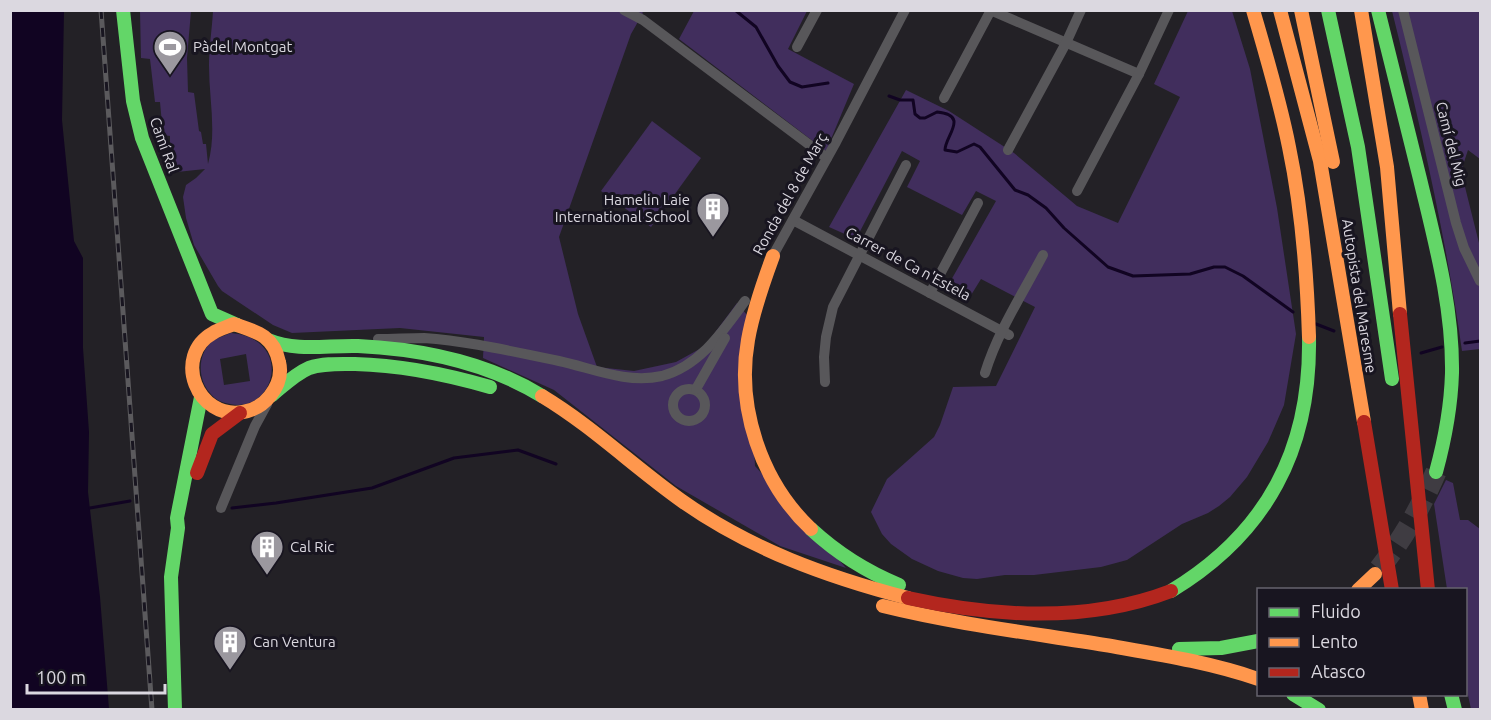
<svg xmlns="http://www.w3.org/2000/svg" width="1491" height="720" font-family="Ubuntu,sans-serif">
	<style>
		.green { fill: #412e5d; fill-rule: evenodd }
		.water { fill: #110422 }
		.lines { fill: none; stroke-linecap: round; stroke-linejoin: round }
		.stream { stroke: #110422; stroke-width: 3 }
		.highway-tunnel { stroke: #3f3c42; stroke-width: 21; stroke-dasharray: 21 10; stroke-linecap: butt }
		.street { stroke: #58575a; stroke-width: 10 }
		.fast { stroke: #63d668; stroke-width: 14 }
		.slow { stroke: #ff974d; stroke-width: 14 }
		.jam { stroke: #b3261e; stroke-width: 14 }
		.rail-casing { stroke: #5b5a5d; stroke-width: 5 }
		.rail { stroke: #181520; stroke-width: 3; stroke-dasharray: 9; stroke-linecap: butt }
		.labels { text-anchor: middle; stroke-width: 6; stroke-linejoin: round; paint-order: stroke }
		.poi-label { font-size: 15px; fill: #dbd8e0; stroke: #181520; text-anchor: start }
		.street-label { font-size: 15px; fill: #dbd8e0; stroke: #181520 }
	</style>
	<rect width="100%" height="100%" fill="#232126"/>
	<g class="green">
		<path d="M140 11H191L187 58 188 92 194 93 199 131 201 132 203 144H206L208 164C217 132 209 99 209 66 209 48 212 29 213 11H641L643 13 631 34 559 237 578 314 597 367 634 371 676 362 705 346 737 303 747 315 755 466 846 568 780 546 676 486 554 390 483 358 484 337 400 328 292 333 273 325 222 291 218 286 194 245 186 218 183 197 186 185 196 178 205 169 177 172 174 154 170 151V136L163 135 160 102H155L150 59 141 58Z"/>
		<path d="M694 11H807L788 49 854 84 826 151 679 39Z"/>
		<path d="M1188 11H1232L1250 69 1277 208 1296 334 1284 405 1268 442 1247 477 1230 497 1219 506 1208 513 1182 524 1127 560 1101 567 1034 575H1005L977 579 963 578 938 571 912 559 891 544 882 534 871 512 887 479 934 437 940 425 953 387 996 386 1035 307 981 279 968 300 946 289 996 201 976 191 962 215 907 187 920 161 902 151 856 239 829 227 906 90 949 111 1014 153 1077 206 1118 223 1180 97 1154 84Z"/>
		<path d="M1392 11H1480V159L1468 150 1461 171 1480 247V349L1462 351C1446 236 1420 124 1392 11Z"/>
		<path d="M652 121 701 158 651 227 601 191Z"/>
		<path d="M231 333C295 339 275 414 230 404 220 402 216 400 210 393 197 379 197 352 214 340 219 337 226 335 231 333ZM246 354 250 381 224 385 220 359Z"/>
		<path d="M1446 480 1453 483 1460 520H1468L1480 529 1479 664 1480 669V709H1471L1466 686V590L1447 589 1434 504Z"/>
	</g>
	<path class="water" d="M10 11H64L62 120 74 241 83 258V348L89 432 88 492 100 597 109 709H11Z"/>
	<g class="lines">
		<g class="stream">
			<path d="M735 10 756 27 778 66 790 82 802 87 828 83"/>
			<path d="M889 96 900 100H913L915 114 920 118H925L937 112C970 115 945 136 945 150L957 152 974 144 980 147 1015 190 1028 195 1046 208 1064 228 1108 267 1133 276 1190 274 1214 267H1225L1243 276 1293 312"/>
			<path d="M1316 324 1334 331"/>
			<path d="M1465 343 1480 341"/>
			<path d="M1421 353 1442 347"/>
			<path d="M90 508 130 501"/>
			<path d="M232 508 276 503 372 488 454 458 518 450 556 464"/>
		</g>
		<path class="highway-tunnel" d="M1379 569C1403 539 1421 507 1436 472"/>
		<g class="street">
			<path d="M624 10 643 20 827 158"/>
			<path d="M990 10 1139 74"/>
			<path d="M1403 10 1456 223 1464 248 1480 281"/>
			<path d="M797 47 817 10"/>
			<path d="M944 98 991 10"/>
			<path d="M1008 150 1066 43 1081 10"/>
			<path d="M1077 191 1139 74 1169 10"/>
			<path d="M793 220 1009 335"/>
			<path d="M771 259 836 142 905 10"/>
			<path d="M930 293 978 203"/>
			<path d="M378 339C393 339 409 338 424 338 469 341 514 352 559 361 592 368 626 384 662 376 700 366 723 331 745 301"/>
			<path d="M985 373C998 331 1023 293 1043 255"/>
			<path d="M825 382 824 357 826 337 833 307 906 165"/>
			<circle cx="689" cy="405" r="16"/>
			<path d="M696 389 725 338"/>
			<path d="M221 508 255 426 267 404"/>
		</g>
		<g class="fast">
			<path d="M123 10 133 101 142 138 212 314 237 325"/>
			<path d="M1328 10 1358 147 1392 379"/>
			<path d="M1378 10C1392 66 1406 123 1420 179 1435 242 1453 307 1452 373 1451 407 1445 439 1436 472"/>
			<path d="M268 340C298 352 327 345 358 346 421 349 488 363 542 396"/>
			<path d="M272 395C283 386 295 374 309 368 324 363 340 364 355 364 402 365 445 374 490 387"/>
			<path d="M811 529C838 554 865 571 899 585"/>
			<path d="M1171 591C1267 533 1311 449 1309 337"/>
			<path d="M1179 649 1221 648 1258 641"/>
			<path d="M1293 694 1319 710"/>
			<path d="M1451 694 1455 710"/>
			<path d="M175 710 171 577 178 528 177 518 201 397"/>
		</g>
		<g class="slow">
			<path d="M1253 10C1266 55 1280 101 1289 147 1302 209 1307 274 1309 337"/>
			<path d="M1280 10 1320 161 1364 422"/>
			<path d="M1301 10 1333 162"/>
			<path d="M1361 10 1387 167 1400 314"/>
			<path d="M773 256C763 283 753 311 748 340 736 407 761 482 811 529"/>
			<path d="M234 324C227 327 219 329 213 333 172 356 197 420 243 412 255 410 263 405 270 396 278 386 282 374 279 362 274 337 258 332 237 325"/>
			<path d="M542 396C592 426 634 467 682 501 750 549 827 577 908 598"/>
			<path d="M1358 590 1375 574"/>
			<path d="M883 606C956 624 1031 633 1105 645 1156 654 1209 662 1258 679"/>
			<path d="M1419 694 1422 710"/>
		</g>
		<g class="jam">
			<path d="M1400 314 1428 590"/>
			<path d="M1364 422 1392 590"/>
			<path d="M197 473 212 434 240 413"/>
			<path d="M908 598C994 617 1088 623 1171 591"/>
		</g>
		<g class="rail-casing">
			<path id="rail" d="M101 10 152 710"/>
		</g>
		<use href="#rail" class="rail"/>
	</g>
	<defs>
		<g id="stadium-pin" transform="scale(1.725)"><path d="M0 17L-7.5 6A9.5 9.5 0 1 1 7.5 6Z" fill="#9b989f" stroke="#181520"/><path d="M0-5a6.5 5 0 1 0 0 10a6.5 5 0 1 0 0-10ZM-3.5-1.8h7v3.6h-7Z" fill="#fff"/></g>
		<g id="building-pin" transform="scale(1.725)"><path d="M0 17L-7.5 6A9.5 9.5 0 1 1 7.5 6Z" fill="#9b989f" stroke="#181520"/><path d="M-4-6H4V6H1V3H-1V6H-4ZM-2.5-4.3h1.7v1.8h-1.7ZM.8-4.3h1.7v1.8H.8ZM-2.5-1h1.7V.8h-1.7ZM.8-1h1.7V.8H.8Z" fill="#fff"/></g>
	</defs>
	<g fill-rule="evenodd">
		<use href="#stadium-pin" x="170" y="47"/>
		<use href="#building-pin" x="713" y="209"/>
		<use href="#building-pin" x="267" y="547"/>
		<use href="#building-pin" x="230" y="642"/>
	</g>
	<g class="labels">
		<g class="poi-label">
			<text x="193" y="52">Pàdel Montgat</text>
			<text x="690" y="205" text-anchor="end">Hamelin Laie<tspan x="690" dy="17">International School</tspan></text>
			<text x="290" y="552">Cal Ric</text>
			<text x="253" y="647">Can Ventura</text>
		</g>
		<g class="street-label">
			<text transform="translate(1451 144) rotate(76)" y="5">Camí del Mig</text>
			<text transform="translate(164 145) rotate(70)" y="5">Camí Ral</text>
			<text transform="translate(790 194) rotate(-61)" y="5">Ronda del 8 de Març</text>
			<text transform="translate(908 264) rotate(28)" y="5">Carrer de Ca n'Estela</text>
			<text transform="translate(1359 296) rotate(81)" y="5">Autopista del Maresme</text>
		</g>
	</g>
	<rect width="1491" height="720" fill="none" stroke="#dbd8e0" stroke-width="24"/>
	<rect x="1257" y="588" width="210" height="108" fill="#181520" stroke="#66636d" stroke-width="1.5"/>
	<rect x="1269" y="608" width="30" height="9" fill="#63d668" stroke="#66636d" stroke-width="1.5"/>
	<text x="1311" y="618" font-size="18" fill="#dbd8e0">Fluido</text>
	<rect x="1269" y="638" width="30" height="9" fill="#ff974d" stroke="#66636d" stroke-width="1.5"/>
	<text x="1311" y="648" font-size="18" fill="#dbd8e0">Lento</text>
	<rect x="1269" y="668" width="30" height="9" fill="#b3261e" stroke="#66636d" stroke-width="1.5"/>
	<text x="1311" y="678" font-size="18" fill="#dbd8e0">Atasco</text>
	<path d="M27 684v9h138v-9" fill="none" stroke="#dbd8e0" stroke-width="3"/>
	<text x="36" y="684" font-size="18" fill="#dbd8e0" stroke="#181520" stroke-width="4.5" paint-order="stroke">100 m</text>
</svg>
